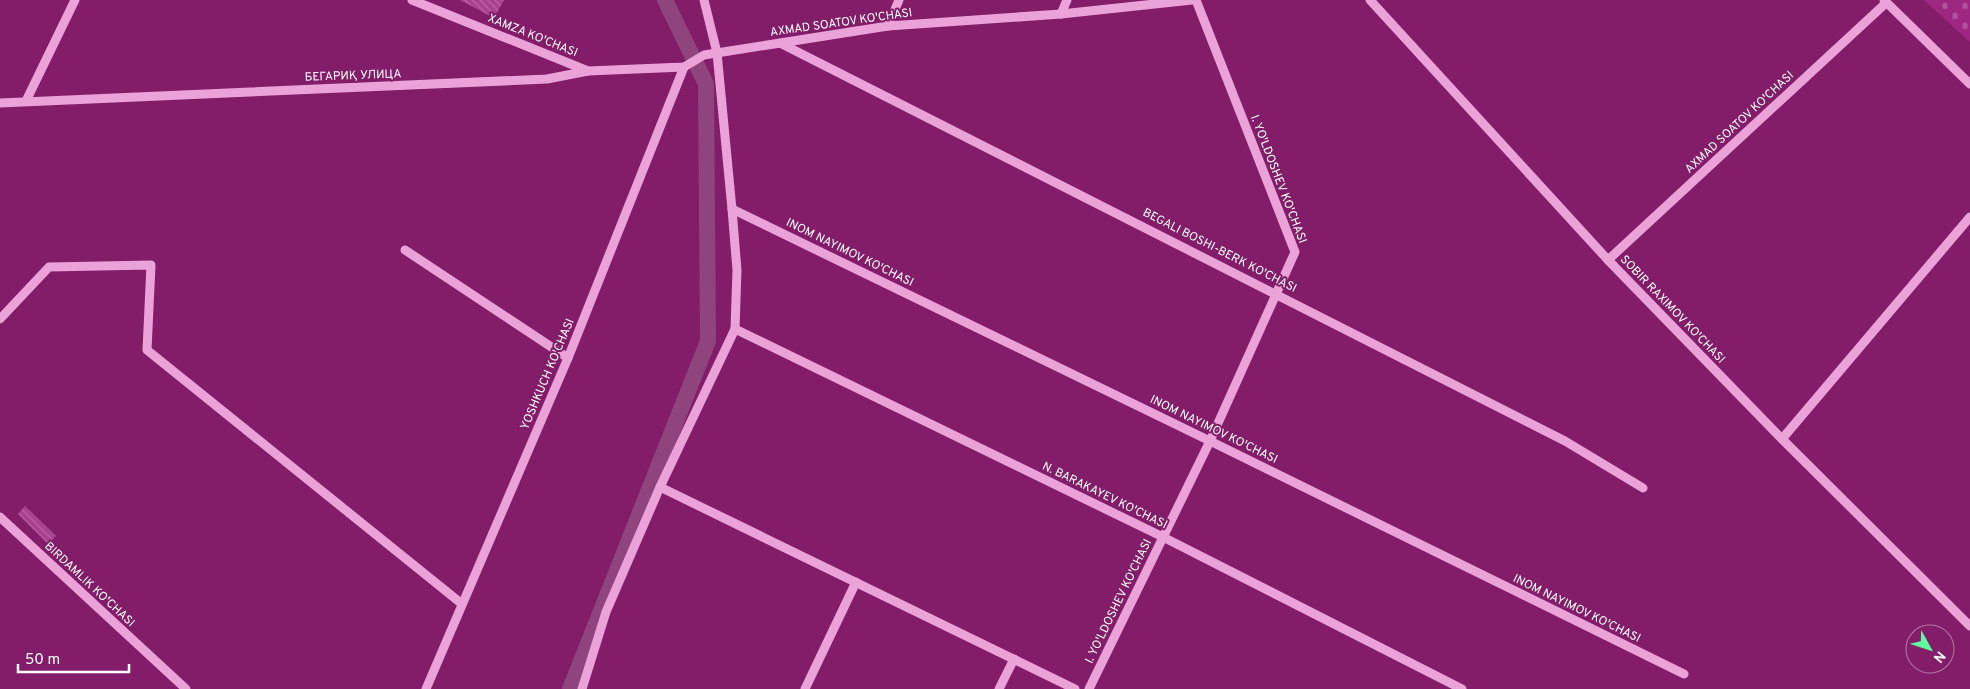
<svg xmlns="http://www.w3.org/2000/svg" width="1970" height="689" font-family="Overpass,sans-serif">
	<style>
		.cemetery { fill: url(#cemetery-stones) }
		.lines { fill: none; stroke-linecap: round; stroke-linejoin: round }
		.canal { stroke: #8f447d; stroke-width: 16 }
		.building { fill: url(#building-back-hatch) }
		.minor { stroke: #eaa2d9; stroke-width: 9 }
		.labels { text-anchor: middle; stroke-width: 4; stroke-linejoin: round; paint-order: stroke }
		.street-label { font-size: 12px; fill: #fff; stroke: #831c69 }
	</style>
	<defs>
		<pattern id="cemetery-stones" width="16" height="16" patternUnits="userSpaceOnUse" patternTransform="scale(1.25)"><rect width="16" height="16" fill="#9e2881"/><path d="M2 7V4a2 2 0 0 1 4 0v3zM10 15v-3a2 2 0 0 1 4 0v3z" fill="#b1539a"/></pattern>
		<pattern id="building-back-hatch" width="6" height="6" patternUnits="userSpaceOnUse" patternTransform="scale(1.25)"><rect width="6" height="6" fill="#aa4090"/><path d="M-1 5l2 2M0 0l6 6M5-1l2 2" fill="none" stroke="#bb66a6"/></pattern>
	</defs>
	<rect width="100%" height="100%" fill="#831c69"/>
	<path class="cemetery" d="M1924 0H1970V42Z"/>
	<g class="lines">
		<path class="canal" d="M570 689 708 341 706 84 665 0"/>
	</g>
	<g class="building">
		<path d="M460 0H504L494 18Z"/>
		<path d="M25 506 56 536 48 544 18 514Z"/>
	</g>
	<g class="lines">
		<g class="minor">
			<path d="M412 0 588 71"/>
			<path d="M1370 0 1608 260 1782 439 1970 626"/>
			<path d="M1884 0 1970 84"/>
			<path d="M1061 14 1067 0"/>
			<path d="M888 26 899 0"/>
			<path d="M780 43 1565 441 1643 488"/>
			<path d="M26 101 75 0"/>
			<path d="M0 103 547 79 588 71 684 67 704 55 888 26 1061 14 1192 0"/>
			<path d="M732 209 1210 441 1684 674"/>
			<path d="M405 250 568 358"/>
			<path d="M1608 260 1886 3"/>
			<path d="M0 319 49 267 151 265 147 350 462 604"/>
			<path d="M735 329 1163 537 1462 689"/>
			<path d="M1782 439 1970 217"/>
			<path d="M660 487 1075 689"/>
			<path d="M0 517 186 689"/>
			<path d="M426 689 568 358 684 67"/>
			<path d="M582 689 606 612 660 487 735 329 737 270 732 209 717 53 704 0"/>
			<path d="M805 689 856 582"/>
			<path d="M999 689 1014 659"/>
			<path d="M1089 689 1210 441 1295 252 1196 0"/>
		</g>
	</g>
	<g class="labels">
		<g class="street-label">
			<text transform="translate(841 22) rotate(-8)" y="4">AXMAD SOATOV KO'CHASI</text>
			<text transform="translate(533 35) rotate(22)" y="4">XAMZA KO'CHASI</text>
			<text transform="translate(353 75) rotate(-2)" y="4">БЕГАРИҚ УЛИЦА</text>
			<text transform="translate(1739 122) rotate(-43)" y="4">AXMAD SOATOV KO'CHASI</text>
			<text transform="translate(1279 179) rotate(69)" y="4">I. YO'LDOSHEV KO'CHASI</text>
			<text transform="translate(1220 250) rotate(27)" y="4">BEGALI BOSHI-BERK KO'CHASI</text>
			<text transform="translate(850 252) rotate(26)" y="4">INOM NAYIMOV KO'CHASI</text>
			<text transform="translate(1673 309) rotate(46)" y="4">SOBIR RAXIMOV KO'CHASI</text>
			<text transform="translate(547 374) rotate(-67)" y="4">YOSHKUCH KO'CHASI</text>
			<text transform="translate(1214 429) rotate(26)" y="4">INOM NAYIMOV KO'CHASI</text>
			<text transform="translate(1105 495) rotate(26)" y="4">N. BARAKAYEV KO'CHASI</text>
			<text transform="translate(90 584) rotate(43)" y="4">BIRDAMLIK KO'CHASI</text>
			<text transform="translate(1118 601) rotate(-64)" y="4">I. YO'LDOSHEV KO'CHASI</text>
			<text transform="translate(1577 608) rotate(26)" y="4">INOM NAYIMOV KO'CHASI</text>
		</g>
	</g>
	<g transform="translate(1930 649) rotate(130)"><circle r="24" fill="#831c69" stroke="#b577a5"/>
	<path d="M0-4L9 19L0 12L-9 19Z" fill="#5ffb9e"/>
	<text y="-8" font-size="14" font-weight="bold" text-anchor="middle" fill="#ffffff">N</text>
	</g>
	<path d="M18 664v8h111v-8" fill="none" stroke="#ffffff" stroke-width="2.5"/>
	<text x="25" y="664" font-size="15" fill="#ffffff" stroke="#831c69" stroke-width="4" paint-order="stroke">50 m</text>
</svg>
